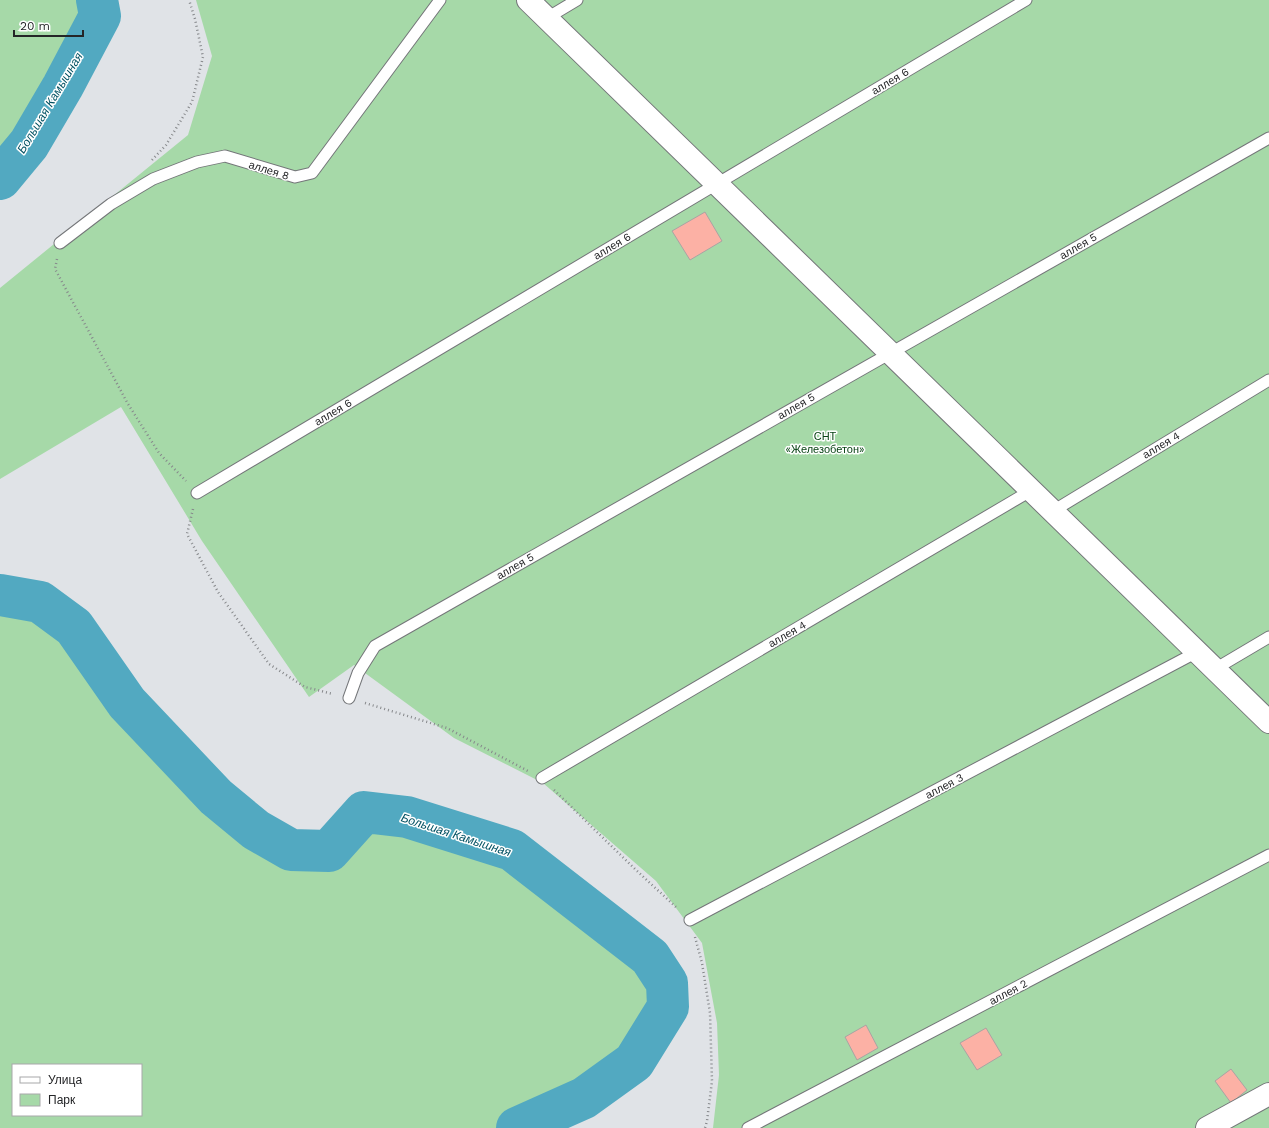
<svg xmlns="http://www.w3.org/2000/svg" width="1269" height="1128" font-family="'Work Sans',sans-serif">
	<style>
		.green { fill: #a6d9a8; fill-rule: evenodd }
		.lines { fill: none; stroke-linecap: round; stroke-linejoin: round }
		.river { stroke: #52a9c1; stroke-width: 42 }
		.building { fill: #fcb1a5; stroke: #a9a4a3 }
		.service-casing { stroke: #747679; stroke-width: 13 }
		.minor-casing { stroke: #747679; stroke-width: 24 }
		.path { stroke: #86888b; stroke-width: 2.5; stroke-dasharray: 1 3; stroke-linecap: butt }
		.service { stroke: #fff; stroke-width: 11 }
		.minor { stroke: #fff; stroke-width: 22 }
		.labels { text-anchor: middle; stroke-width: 3; stroke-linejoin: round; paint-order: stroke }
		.street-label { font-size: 11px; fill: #242527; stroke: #fff }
		.park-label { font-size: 11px; fill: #094415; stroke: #fff }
		.water-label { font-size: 12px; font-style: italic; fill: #035263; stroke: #fff }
	</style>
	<rect width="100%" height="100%" fill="#e0e3e7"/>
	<g class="green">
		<path d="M0 0H97L100 16 63 86 29 144 0 179Z"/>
		<path d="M196 0H1269V1128H713L719 1075 717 1023 702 943 656 881 543 783 454 738 354 665 309 697 202 541 121 407 0 479V288L188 135 212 56Z"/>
		<path d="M0 595 40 602 74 627 127 703 216 797 256 829 291 850H329L364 812 407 817 512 850 650 957 667 983 668 1007 634 1062 584 1098 517 1128H0ZM13 1065H141V1115H13Z"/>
	</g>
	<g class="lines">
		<g class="river">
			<path d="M0 179 29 144 63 86 100 16 97 0"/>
			<path d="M0 595 40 602 74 627 127 703 216 797 256 830 291 850 329 851 364 812 407 817 512 850 650 957 667 983 668 1007 634 1062 584 1098 517 1128"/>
		</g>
	</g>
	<g class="building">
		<path d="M705 212 722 241 690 260 672 231Z"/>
		<path d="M866 1025 878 1048 857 1060 845 1037Z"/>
		<path d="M986 1028 1002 1055 977 1070 960 1043Z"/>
		<path d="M1231 1069 1247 1090 1231 1103 1215 1081Z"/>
	</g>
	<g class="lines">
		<g class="service-casing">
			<g id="service">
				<path d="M547 18 577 0"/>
				<path d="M60 243 111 204 153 179 197 162 225 156 295 177 312 173 440 0"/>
				<path d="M197 493 1026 0"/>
				<path d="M1053 511 1269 380"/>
				<path d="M1215 669 1269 637"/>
				<path d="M349 698 358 673 375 646 1269 138"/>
				<path d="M542 778 1032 490"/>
				<path d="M690 920 1197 652"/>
				<path d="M748 1128 1269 855"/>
			</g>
		</g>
		<g class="minor-casing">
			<g id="minor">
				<path d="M528 0 1269 722"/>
				<path d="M1207 1128 1269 1094"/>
			</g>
		</g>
		<g class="path">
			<path d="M152 160 166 145 192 102 203 57 195 19 189 0"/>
			<path d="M57 259 55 269 128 404 159 453 186 481"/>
			<path d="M193 509 187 534 218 592 269 664 305 687 333 694"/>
			<path d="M365 703 447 728 528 771"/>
			<path d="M554 790 637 871 677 908"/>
			<path d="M695 937 702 963 710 1013 712 1081 707 1121 705 1128"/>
		</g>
		<use href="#service" class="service"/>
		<use href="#minor" class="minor"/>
	</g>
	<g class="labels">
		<g class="street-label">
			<text transform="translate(890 81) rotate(-31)" y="4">аллея 6</text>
			<text transform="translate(269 170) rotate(17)" y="4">аллея 8</text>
			<text transform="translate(612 246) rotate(-31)" y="4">аллея 6</text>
			<text transform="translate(1078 246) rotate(-30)" y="4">аллея 5</text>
			<text transform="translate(796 406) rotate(-30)" y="4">аллея 5</text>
			<text transform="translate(333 412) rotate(-31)" y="4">аллея 6</text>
			<text transform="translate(1161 445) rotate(-31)" y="4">аллея 4</text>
			<text transform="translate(515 566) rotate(-30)" y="4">аллея 5</text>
			<text transform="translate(787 634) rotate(-30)" y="4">аллея 4</text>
			<text transform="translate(944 786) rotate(-28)" y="4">аллея 3</text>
			<text transform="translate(1008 992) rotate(-28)" y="4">аллея 2</text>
		</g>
		<g class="park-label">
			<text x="825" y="440">СНТ<tspan x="825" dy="13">«Железобетон»</tspan></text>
		</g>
		<g class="water-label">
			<text transform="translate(50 103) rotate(-59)" y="4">Большая Камышная</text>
			<text transform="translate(456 835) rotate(18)" y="4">Большая Камышная</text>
		</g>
	</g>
	<rect x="12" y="1064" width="130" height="52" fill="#ffffff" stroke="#a7a8a9"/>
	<rect x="20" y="1077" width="20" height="6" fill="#ffffff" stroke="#a7a8a9"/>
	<text x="48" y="1084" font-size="12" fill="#242527">Улица</text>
	<rect x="20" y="1094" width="20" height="12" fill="#a6d9a8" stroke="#a7a8a9"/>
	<text x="48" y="1104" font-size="12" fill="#242527">Парк</text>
	<path d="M14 30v6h69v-6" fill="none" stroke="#242527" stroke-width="2"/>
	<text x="20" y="30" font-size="12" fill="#242527" stroke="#ffffff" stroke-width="3" paint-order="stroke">20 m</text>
</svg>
